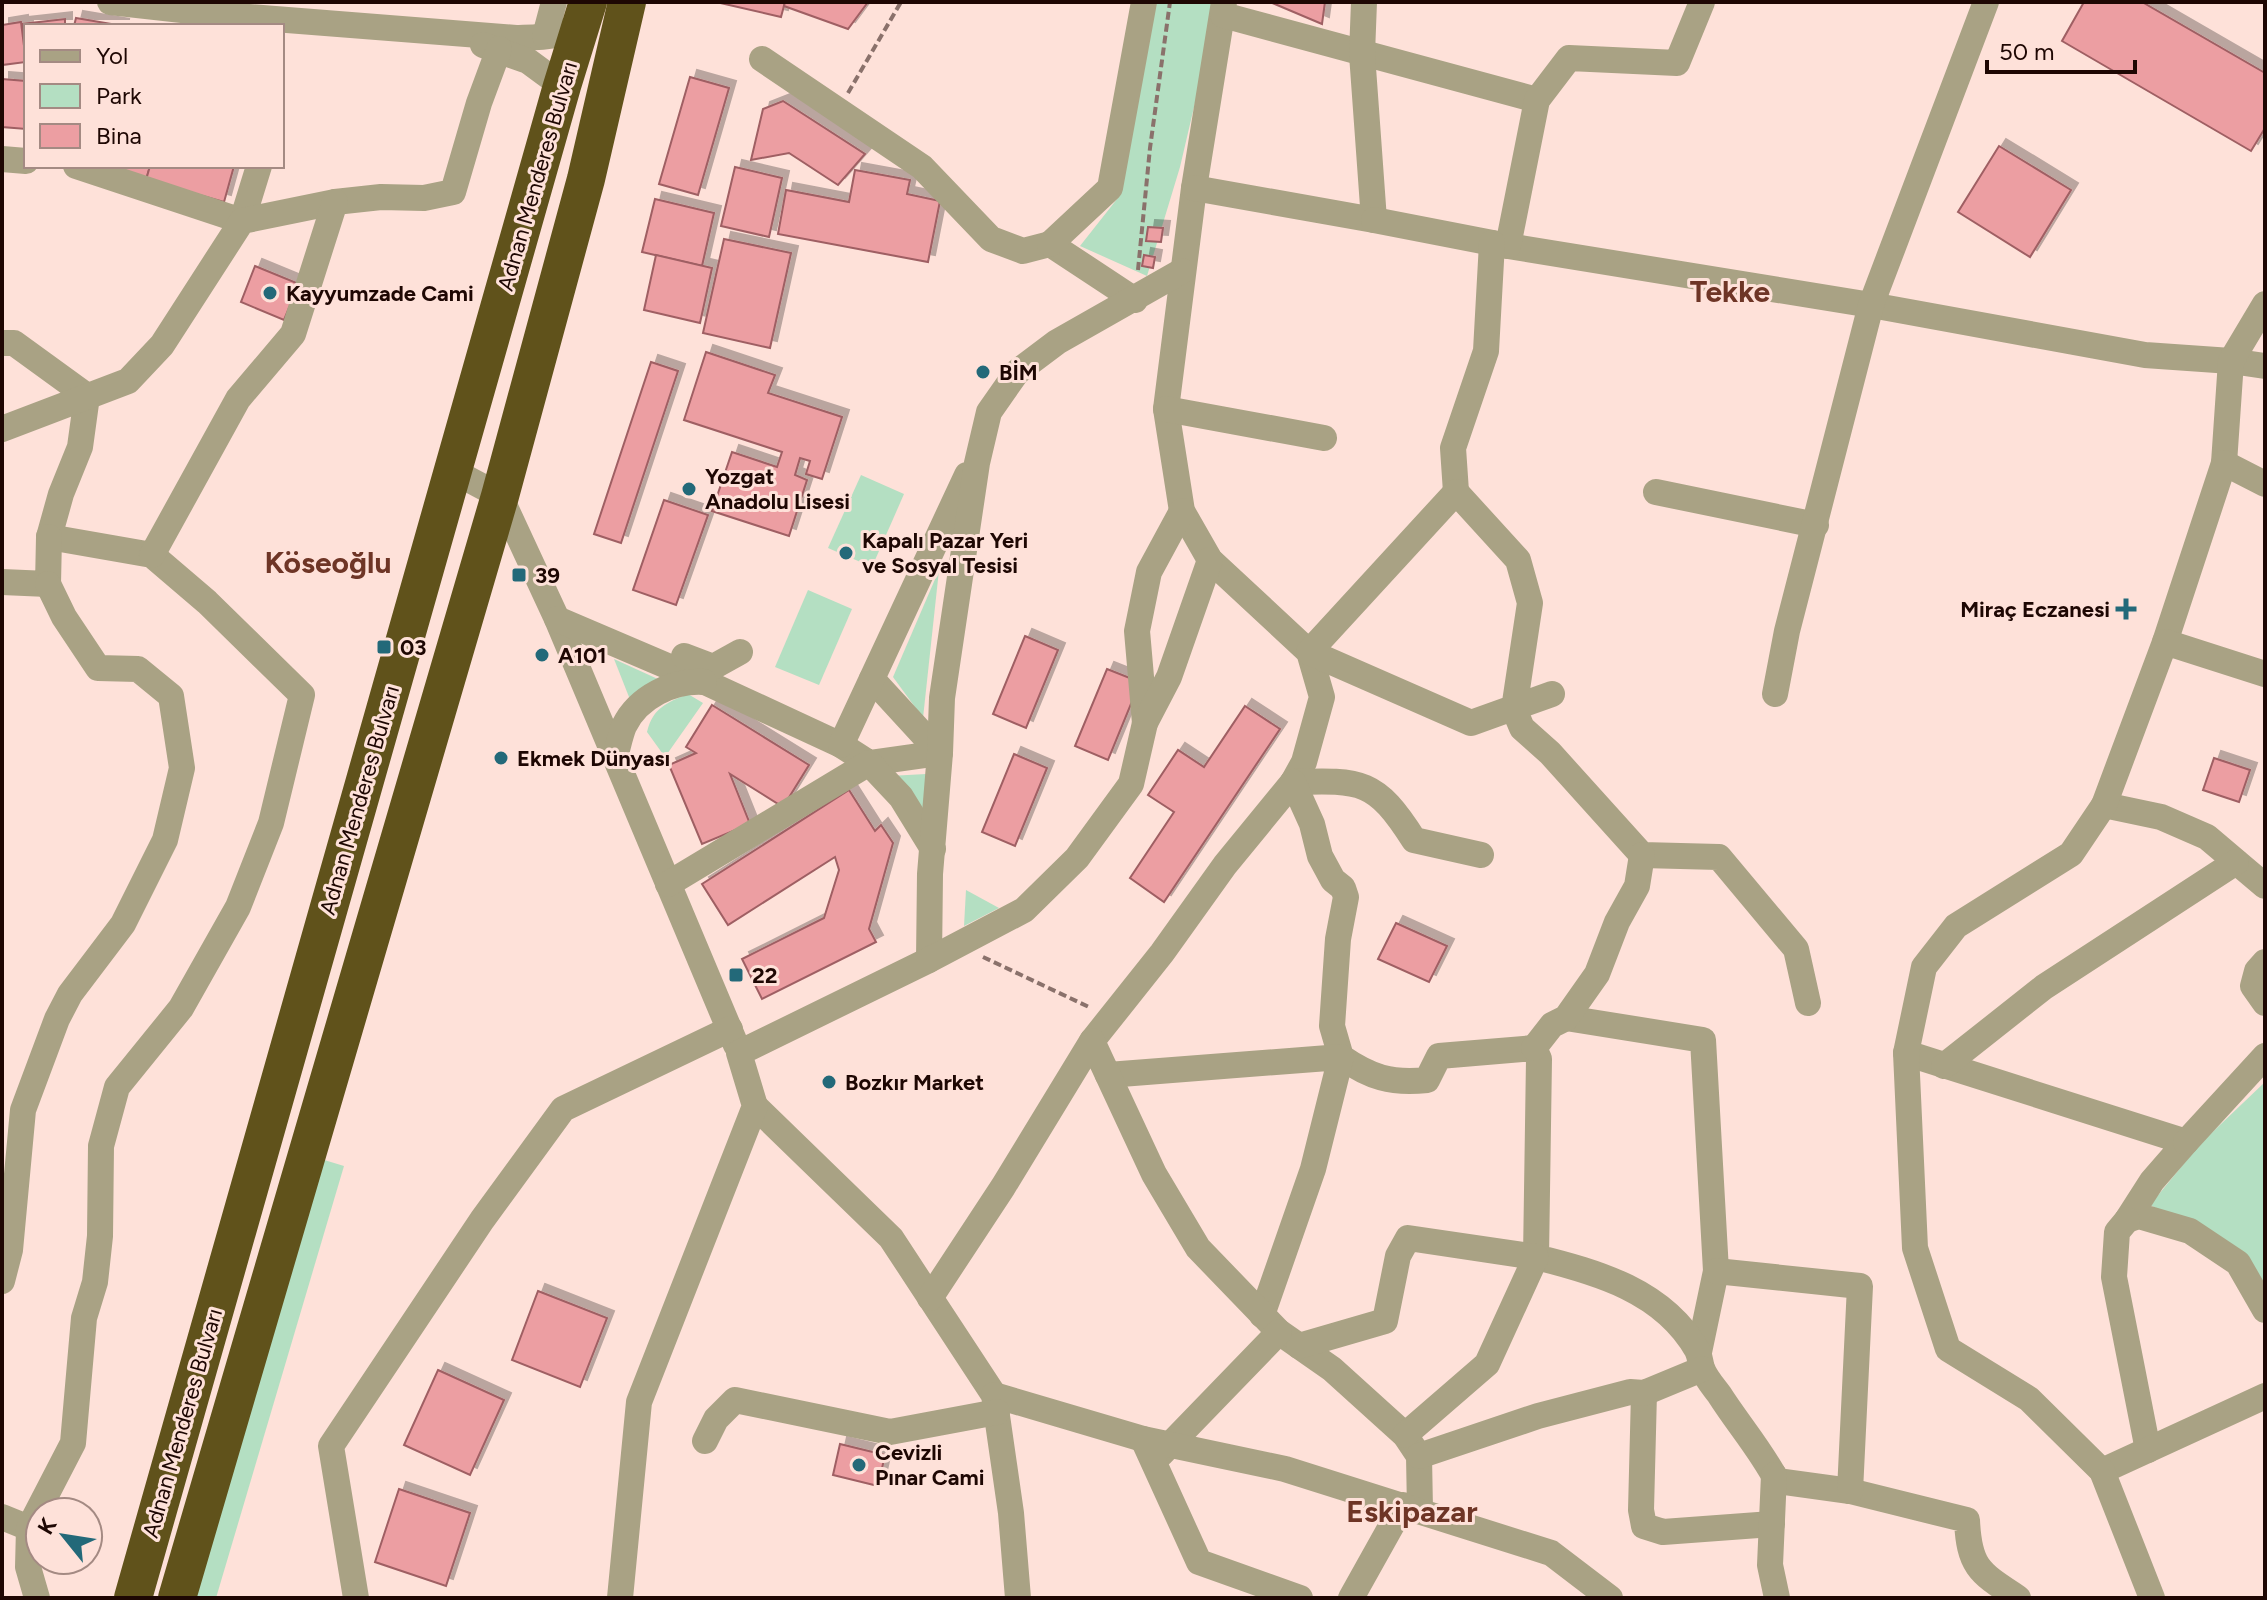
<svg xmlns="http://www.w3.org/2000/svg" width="2267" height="1600" font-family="Figtree,sans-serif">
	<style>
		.green { fill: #b4dfc2 }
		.building { fill: #ec9ea2; stroke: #9f5f63; stroke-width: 2; filter: url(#shadow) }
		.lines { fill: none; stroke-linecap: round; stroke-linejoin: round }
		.path { stroke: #8a716b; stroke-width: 4; stroke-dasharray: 8 4; stroke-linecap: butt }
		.minor { stroke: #a9a284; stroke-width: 26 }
		.highway { stroke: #60521b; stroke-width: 38 }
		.poi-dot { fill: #236979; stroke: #fee1d9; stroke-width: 3 }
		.labels { text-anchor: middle; stroke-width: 6; stroke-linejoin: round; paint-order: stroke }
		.street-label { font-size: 22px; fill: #1e0703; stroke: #fee1d9 }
		.poi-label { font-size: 22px; font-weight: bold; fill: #1e0703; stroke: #fee1d9; text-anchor: start }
		.district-label { font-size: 30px; font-weight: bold; fill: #6e3526; stroke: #fee1d9 }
	</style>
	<defs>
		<filter id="shadow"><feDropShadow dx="7" dy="-7" stdDeviation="0" flood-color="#0004"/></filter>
	</defs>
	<rect width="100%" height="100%" fill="#fee1d9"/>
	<g class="green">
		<path d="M1150 2H1214L1198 90 1180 167 1147 276 1080 246 1121 194Z"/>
		<path d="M861 475 904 494 872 567 828 548Z"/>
		<path d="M939 570 923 718 893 677Z"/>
		<path d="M808 590 852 609 819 685 775 667Z"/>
		<path d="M614 659 660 680 631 702Z"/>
		<path d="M688 694 703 703 665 757 647 732C653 708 666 703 688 694Z"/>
		<path d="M926 774 925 816 889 776Z"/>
		<path d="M966 890 999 908 964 926Z"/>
		<path d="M2265 1082V1291L2214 1238 2150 1205 2200 1144Z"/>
		<path d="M321 1159 344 1166 216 1598H192Z"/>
	</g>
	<g class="building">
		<path d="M716 2H785L781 17Z"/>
		<path d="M785 2H868L848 29 784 6Z"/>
		<path d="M1270 2H1325L1322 24Z"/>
		<path d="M2084 2H2142L2265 73V128L2251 151 2062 41Z"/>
		<path d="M76 18 123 26H74Z"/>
		<path d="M65 19V26H26L25 55 22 24Z"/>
		<path d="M21 22 26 62 2 65V25Z"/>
		<path d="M690 77 729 88 698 195 659 184Z"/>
		<path d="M2 79 26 81V129L2 127Z"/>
		<path d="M783 101 865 154 838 185 789 153 751 160 763 109Z"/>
		<path d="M1999 146 2071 190 2030 257 1958 212Z"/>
		<path d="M93 166H150L146 180Z"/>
		<path d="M150 166H234L224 202 146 180Z"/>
		<path d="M735 167 782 178 769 237 721 226Z"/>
		<path d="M855 170 910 180 907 194 940 201 928 262 778 234 786 190 849 202Z"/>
		<path d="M655 199 714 213 702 266 642 252Z"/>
		<path d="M1148 227 1163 228 1161 242 1146 241Z"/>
		<path d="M724 239 791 253 770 348 703 333Z"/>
		<path d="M656 255 712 268 700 323 644 310Z"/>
		<path d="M1144 255 1155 257 1153 268 1142 266Z"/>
		<path d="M255 266 299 284 284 320 241 302Z"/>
		<path d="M706 352 775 375 768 393 842 417 822 479 806 474 810 461 800 458 795 475 807 480 789 536 712 511 732 452 777 467 782 452 684 420Z"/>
		<path d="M651 362 678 371 621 543 594 534Z"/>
		<path d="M664 500 708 515 676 605 633 590Z"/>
		<path d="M1025 636 1058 650 1026 728 993 714Z"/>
		<path d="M1107 669 1140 682 1108 760 1075 746Z"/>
		<path d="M712 705 809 765 783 807 730 774 750 824 702 844 669 765 696 753 686 747Z"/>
		<path d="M1245 706 1280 729 1164 902 1130 878 1174 812 1148 795 1178 750 1204 767Z"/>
		<path d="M1014 754 1047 768 1015 846 982 832Z"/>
		<path d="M2214 758 2250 770 2239 802 2203 790Z"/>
		<path d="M849 790 875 831 881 825 893 843 869 929 876 942 762 999 742 959 824 918 839 870 835 857 728 925 702 884Z"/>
		<path d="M1396 923 1447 946 1429 982 1378 959Z"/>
		<path d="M538 1291 607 1318 580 1387 512 1360Z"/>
		<path d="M438 1370 504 1400 470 1475 404 1445Z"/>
		<path d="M840 1444 885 1455 878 1486 833 1475Z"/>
		<path d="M399 1489 470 1513 446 1586 375 1562Z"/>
	</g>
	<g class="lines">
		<g class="path">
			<path d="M848 93 901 2"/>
			<path d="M1138 270 1150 148 1170 2"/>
			<path d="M983 957 1091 1008"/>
		</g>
		<g class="minor">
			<path d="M110 2 236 16 516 38C538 37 566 38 582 22"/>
			<path d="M1224 2 1194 188 1166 409 1182 511 1210 560 1309 652 1322 697 1304 762 1293 782"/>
			<path d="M1223 15 1537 100"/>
			<path d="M545 36 554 2"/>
			<path d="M483 45 528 61 562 86 565 72"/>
			<path d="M762 59 922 167 991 239 1023 251 1050 244 1135 300"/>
			<path d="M2 159 26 161"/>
			<path d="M76 166 242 221 259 166"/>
			<path d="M1194 188 1374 220 1362 54 1364 2"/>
			<path d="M1374 220 1508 246 1871 305 2145 355 2231 361 2265 366"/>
			<path d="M1050 244 1110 188 1144 2"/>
			<path d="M1508 246 1537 100 1569 58 1677 63 1702 2"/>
			<path d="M2 343H14L87 396 80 447 61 494 49 537 152 555 207 602 302 695 271 823 238 907 181 1008 117 1087 101 1146 100 1236 95 1282 84 1318 73 1443 29 1528 2 1517"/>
			<path d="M1166 409 1324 438"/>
			<path d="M2 429 128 381 162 345 242 221 335 202 381 197 424 198 453 192 479 103 499 49"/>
			<path d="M2224 463 2231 361 2265 304"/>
			<path d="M453 471 500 496 557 619 736 1045"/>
			<path d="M1456 492 1453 448 1486 351 1492 243"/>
			<path d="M1656 492 1816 525"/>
			<path d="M152 555 238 399 293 334 335 202"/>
			<path d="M2 582 48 584 49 537"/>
			<path d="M557 619 707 683 841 745 869 763 940 753 872 679"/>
			<path d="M2165 642 2224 463 2265 484"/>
			<path d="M684 656 713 667 740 652"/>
			<path d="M1552 694 1471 723 1309 652 1456 492 1518 560 1530 603 1514 709 1522 728 1550 753 1642 855 1719 857 1796 949 1808 1003"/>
			<path d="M1775 694 1787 631 1871 305 1986 2"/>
			<path d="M1145 723 1137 631 1149 572 1182 511"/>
			<path d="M841 745 967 475"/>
			<path d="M615 757C618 747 620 736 624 726 638 697 673 680 704 682"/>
			<path d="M1293 782C1362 780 1376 780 1414 840L1481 855"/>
			<path d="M2104 805 2161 817 2207 837 2265 886"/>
			<path d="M668 884 869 763 901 797 933 849"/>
			<path d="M929 960 930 874 940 753 942 698 977 463 989 412 1017 372 1057 342 1182 271"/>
			<path d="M2265 962 2257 971 2253 986 2265 1003"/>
			<path d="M1566 1018 1703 1040 1716 1271 1699 1352"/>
			<path d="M1092 1041 1162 953 1225 865 1293 782 1312 824 1320 856 1333 880 1343 888 1346 897 1338 939 1332 1026 1341 1057C1370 1077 1391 1084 1427 1080L1439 1056 1534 1048 1539 1059 1536 1257C1597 1272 1664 1291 1697 1350 1700 1356 1700 1362 1702 1368 1705 1377 1713 1386 1719 1394 1738 1424 1761 1450 1777 1481L1850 1491 1967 1520C1969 1568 1980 1573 2018 1598"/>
			<path d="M1534 1048 1552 1025 1566 1018 1597 974 1617 922 1637 886 1642 855"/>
			<path d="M1906 1053 2186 1142 2152 1181 2127 1220 2139 1216 2190 1231 2238 1263 2265 1310"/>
			<path d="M1944 1066 2044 987 2236 862"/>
			<path d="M1108 1075 1341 1057 1313 1169 1262 1315"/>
			<path d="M755 1106 891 1238 994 1395 1011 1513 1018 1598"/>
			<path d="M2186 1142 2265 1056"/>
			<path d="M2127 1220 2117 1232 2114 1277 2148 1450"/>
			<path d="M1716 1271 1860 1286 1850 1491"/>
			<path d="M2 1281 10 1250 23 1110 57 1019 70 994 123 924 165 840 182 768 171 696 138 669 98 668 64 617 48 584"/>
			<path d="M930 1298 1003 1187 1092 1041 1154 1174 1198 1248 1279 1332 1332 1369 1405 1435 1419 1456 1420 1510"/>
			<path d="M1299 1346 1385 1321 1398 1256 1408 1238 1536 1257 1487 1364 1405 1435"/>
			<path d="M1644 1393 1641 1510 1644 1526 1663 1532 1772 1524"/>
			<path d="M994 1395 1143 1439"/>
			<path d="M705 1441 716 1419 735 1400 890 1432 997 1412"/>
			<path d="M1161 1454 1279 1332"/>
			<path d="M1419 1456 1538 1416 1630 1392 1644 1393 1702 1369"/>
			<path d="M2102 1471 2265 1396"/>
			<path d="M1774 1475 1770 1565 1777 1598"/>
			<path d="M29 1528 28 1567 37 1598"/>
			<path d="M356 1598 331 1446 482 1220 563 1109 730 1029"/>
			<path d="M620 1598 639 1402 755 1106 739 1053 929 960 1024 910 1077 858 1131 784 1145 723 1169 677 1210 560"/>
			<path d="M1300 1598 1199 1562 1143 1439 1285 1469 1551 1553 1610 1598"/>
			<path d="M1351 1598 1403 1505"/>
			<path d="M2152 1598 2102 1471 2029 1399 1948 1349 1915 1248 1906 1053 1924 967 1956 926 2071 854 2104 805 2165 642 2265 674"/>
		</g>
		<g class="highway">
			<path d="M133 1598 562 86 588 2"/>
			<path d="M177 1598 500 496 586 179 627 2"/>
		</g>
	</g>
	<g class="poi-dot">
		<circle cx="270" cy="293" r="8"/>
		<circle cx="983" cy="372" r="8"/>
		<circle cx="689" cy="489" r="8"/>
		<circle cx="846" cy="553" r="8"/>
		<rect x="511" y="567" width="16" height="16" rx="4"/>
		<path d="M2122 597h8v8h8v8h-8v8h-8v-8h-8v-8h8z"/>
		<rect x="376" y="639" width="16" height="16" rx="4"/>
		<circle cx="542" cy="655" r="8"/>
		<circle cx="501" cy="758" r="8"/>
		<rect x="728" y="967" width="16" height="16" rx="4"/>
		<circle cx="829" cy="1082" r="8"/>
		<circle cx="859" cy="1465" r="8"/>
	</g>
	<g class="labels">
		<g class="street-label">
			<text transform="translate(537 176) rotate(-74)" y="8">Adnan Menderes Bulvarı</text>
			<text transform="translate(359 800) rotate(-74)" y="8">Adnan Menderes Bulvarı</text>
			<text transform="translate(182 1423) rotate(-74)" y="8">Adnan Menderes Bulvarı</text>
		</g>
		<g class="poi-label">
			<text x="286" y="301">Kayyumzade Cami</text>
			<text x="999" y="380">BİM</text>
			<text x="705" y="484">Yozgat<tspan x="705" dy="25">Anadolu Lisesi</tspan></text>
			<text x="862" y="548">Kapalı Pazar Yeri<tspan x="862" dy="25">ve Sosyal Tesisi</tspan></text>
			<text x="535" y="583">39</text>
			<text x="2110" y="617" text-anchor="end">Miraç Eczanesi</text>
			<text x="400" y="655">03</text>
			<text x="558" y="663">A101</text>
			<text x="517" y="766">Ekmek Dünyası</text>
			<text x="752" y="983">22</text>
			<text x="845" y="1090">Bozkır Market</text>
			<text x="875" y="1460">Cevizli<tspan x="875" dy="25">Pınar Cami</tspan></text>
		</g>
		<g class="district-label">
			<text x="1730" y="302">Tekke</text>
			<text x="328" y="573">Köseoğlu</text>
			<text x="1412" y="1522">Eskipazar</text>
		</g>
	</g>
	<rect width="2267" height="1600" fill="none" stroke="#1e0703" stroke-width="8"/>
	<rect x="24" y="24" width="260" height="144" fill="#fee1d9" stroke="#a48a83" stroke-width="2"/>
	<rect x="40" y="50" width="40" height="12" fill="#a9a284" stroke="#a48a83" stroke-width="2"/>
	<text x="96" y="64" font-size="24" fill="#1e0703">Yol</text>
	<rect x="40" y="84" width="40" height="24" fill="#b4dfc2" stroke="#a48a83" stroke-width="2"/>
	<text x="96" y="104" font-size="24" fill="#1e0703">Park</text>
	<rect x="40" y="124" width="40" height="24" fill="#ec9ea2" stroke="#a48a83" stroke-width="2"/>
	<text x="96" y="144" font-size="24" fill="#1e0703">Bina</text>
	<g transform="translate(64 1536) rotate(300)"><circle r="38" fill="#fee1d9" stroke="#a48a83" stroke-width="2"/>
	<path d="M0-6L14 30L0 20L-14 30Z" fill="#236979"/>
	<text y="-12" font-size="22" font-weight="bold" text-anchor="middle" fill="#1e0703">K</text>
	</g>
	<path d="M1987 60v12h148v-12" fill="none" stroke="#1e0703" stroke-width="4"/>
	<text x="1999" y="60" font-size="24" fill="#1e0703" stroke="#fee1d9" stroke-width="6" paint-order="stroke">50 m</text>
</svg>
